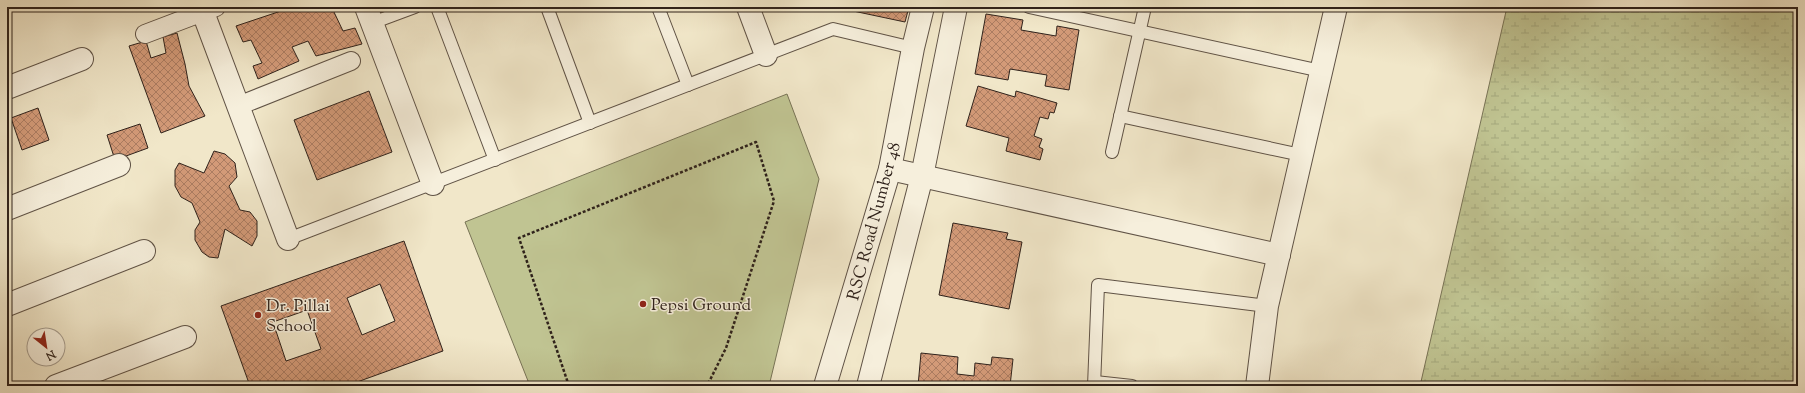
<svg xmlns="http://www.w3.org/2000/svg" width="1805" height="393" font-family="'Sorts Mill Goudy',serif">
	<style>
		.wetland { fill: url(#wetland-marsh); stroke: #787356 }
		.pitch { fill: #c0c492; stroke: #787356 }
		.building { fill: url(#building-cross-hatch); stroke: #2f221b; fill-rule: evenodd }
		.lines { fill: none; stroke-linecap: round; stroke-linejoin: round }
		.service-casing { stroke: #605346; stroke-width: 14 }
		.pedestrian-casing { stroke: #605346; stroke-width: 20 }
		.minor-casing { stroke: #605346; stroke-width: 24 }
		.tertiary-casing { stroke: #605346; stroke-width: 24 }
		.path { stroke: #2f221b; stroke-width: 2.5; stroke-dasharray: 3 2; stroke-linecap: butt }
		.service { stroke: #f6efdc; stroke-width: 12 }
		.pedestrian { stroke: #f6efdc; stroke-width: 18 }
		.minor { stroke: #f6efdc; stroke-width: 22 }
		.tertiary { stroke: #f6efdc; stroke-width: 22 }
		.poi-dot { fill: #8f2418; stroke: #f6efdc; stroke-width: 1.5 }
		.labels { text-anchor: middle; stroke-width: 3; stroke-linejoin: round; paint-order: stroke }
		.street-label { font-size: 17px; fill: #2f221b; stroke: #f6efdc }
		.poi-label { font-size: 17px; fill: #2f221b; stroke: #f6efdc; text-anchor: start }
	</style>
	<defs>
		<pattern id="wetland-marsh" width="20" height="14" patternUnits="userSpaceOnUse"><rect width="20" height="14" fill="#c0c492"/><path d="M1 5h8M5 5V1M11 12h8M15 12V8" fill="none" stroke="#a5a87d"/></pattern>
		<pattern id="building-cross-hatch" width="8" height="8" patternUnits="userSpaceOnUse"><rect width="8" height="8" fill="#d39a78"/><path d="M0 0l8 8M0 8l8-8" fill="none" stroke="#ac7d62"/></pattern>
	</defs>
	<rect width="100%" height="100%" fill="#f1e7c9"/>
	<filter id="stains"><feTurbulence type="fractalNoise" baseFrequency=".005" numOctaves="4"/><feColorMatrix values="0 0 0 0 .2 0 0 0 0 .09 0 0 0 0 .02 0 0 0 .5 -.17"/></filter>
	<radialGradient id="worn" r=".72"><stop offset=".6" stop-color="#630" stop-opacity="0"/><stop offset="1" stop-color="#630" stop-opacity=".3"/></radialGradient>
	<path class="wetland" d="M1507 7H1798V386H1420Z"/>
	<path class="pitch" d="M787 94 819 179 769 386H530L465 222Z"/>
	<g class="building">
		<path d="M293 7H340L333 10 343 31 355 28 362 44 316 56 308 41 292 47 299 61 258 79 253 66 262 63 251 40 243 42 236 26Z"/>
		<path d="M840 7H909L905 22 839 8Z"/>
		<path d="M986 14 1023 20 1021 30 1056 36 1057 26 1079 30 1069 90 1045 86 1047 75 1010 69 1008 80 975 74Z"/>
		<path d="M177 33 185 64 189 86 205 116 161 133 129 46 146 41 151 58 166 53 163 37Z"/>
		<path d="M978 86 1015 97 1016 91 1057 103 1054 113 1050 112 1048 119 1040 117 1034 136 1042 139 1039 147 1043 149 1040 160 1006 151 1009 138 966 126Z"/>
		<path d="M369 91 392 152 317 180 294 120Z"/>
		<path d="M38 108 49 140 22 150 11 118Z"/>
		<path d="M140 124 148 148 115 160 107 135Z"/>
		<path d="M214 151 225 154 235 163 237 177 229 186 240 210 250 212 257 221V236L252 246 225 229 218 258 209 257 202 252 195 240V230L200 222 192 203 181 197 175 186V170L179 163 204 173Z"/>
		<path d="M953 223 1008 233 1006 239 1022 242 1009 309 939 295Z"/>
		<path d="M404 241 443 351 346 386H250L221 306ZM380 284 395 321 362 335 347 298ZM307 310 321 349 286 361 273 322Z"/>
		<path d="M921 353 958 357 957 374 974 376 975 363 991 365 992 357 1013 359 1010 386H918Z"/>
	</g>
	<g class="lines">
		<g class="service-casing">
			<g id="service">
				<path d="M437 7 495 160"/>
				<path d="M547 7 590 123"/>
				<path d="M658 7 688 85"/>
				<path d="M1029 7 1321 71"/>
				<path d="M372 23 415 7"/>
				<path d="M1120 116 1301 155"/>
				<path d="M1112 152 1145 7"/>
				<path d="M288 239 833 29 913 48"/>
				<path d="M1095 382 1132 386"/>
				<path d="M1094 386 1098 285 1267 306"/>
			</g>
		</g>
		<g class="pedestrian-casing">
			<g id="pedestrian">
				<path d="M145 34 216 7"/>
				<path d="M238 106 351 61"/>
			</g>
		</g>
		<g class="minor-casing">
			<g id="minor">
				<path d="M201 7 288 239"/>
				<path d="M366 7 433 184"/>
				<path d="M748 7 766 55"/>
				<path d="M7 88 82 59"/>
				<path d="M890 169 1279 255"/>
				<path d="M7 209 119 165"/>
				<path d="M7 305 144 251"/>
				<path d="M56 386 185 337"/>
				<path d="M1257 386 1267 306 1336 7"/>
			</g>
		</g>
		<g class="tertiary-casing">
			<g id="tertiary">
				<path d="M825 386 890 169 913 48 923 7"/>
				<path d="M868 386 922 176 956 7"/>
			</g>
		</g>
		<path class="path" d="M569 386 519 238 756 142 774 201 726 348 707 386"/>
		<use href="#service" class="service"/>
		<use href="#pedestrian" class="pedestrian"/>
		<use href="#minor" class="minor"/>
		<use href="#tertiary" class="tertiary"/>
	</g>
	<g class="poi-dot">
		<circle cx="643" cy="304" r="4"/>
		<circle cx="258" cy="315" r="4"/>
	</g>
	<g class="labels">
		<g class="street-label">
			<text transform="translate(873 221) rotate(-75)" y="6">RSC Road Number 48</text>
		</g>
		<g class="poi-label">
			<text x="651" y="310">Pepsi Ground</text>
			<text x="266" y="311">Dr. Pillai<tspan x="266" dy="20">School</tspan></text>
		</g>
	</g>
	<rect width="1805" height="393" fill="none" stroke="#f1e7c9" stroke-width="24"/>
	<rect x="8" y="8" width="1789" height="377" fill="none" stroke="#2f221b" stroke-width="2"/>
	<rect x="12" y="12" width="1781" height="369" fill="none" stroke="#2f221b"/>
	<g transform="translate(46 347) rotate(150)"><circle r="19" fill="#f6efdc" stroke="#a69d8f"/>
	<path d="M0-3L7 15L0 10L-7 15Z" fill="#8f2418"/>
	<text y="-6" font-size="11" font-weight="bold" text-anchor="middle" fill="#2f221b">N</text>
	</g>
	<rect width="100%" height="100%" filter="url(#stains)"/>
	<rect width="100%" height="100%" fill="url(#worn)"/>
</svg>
